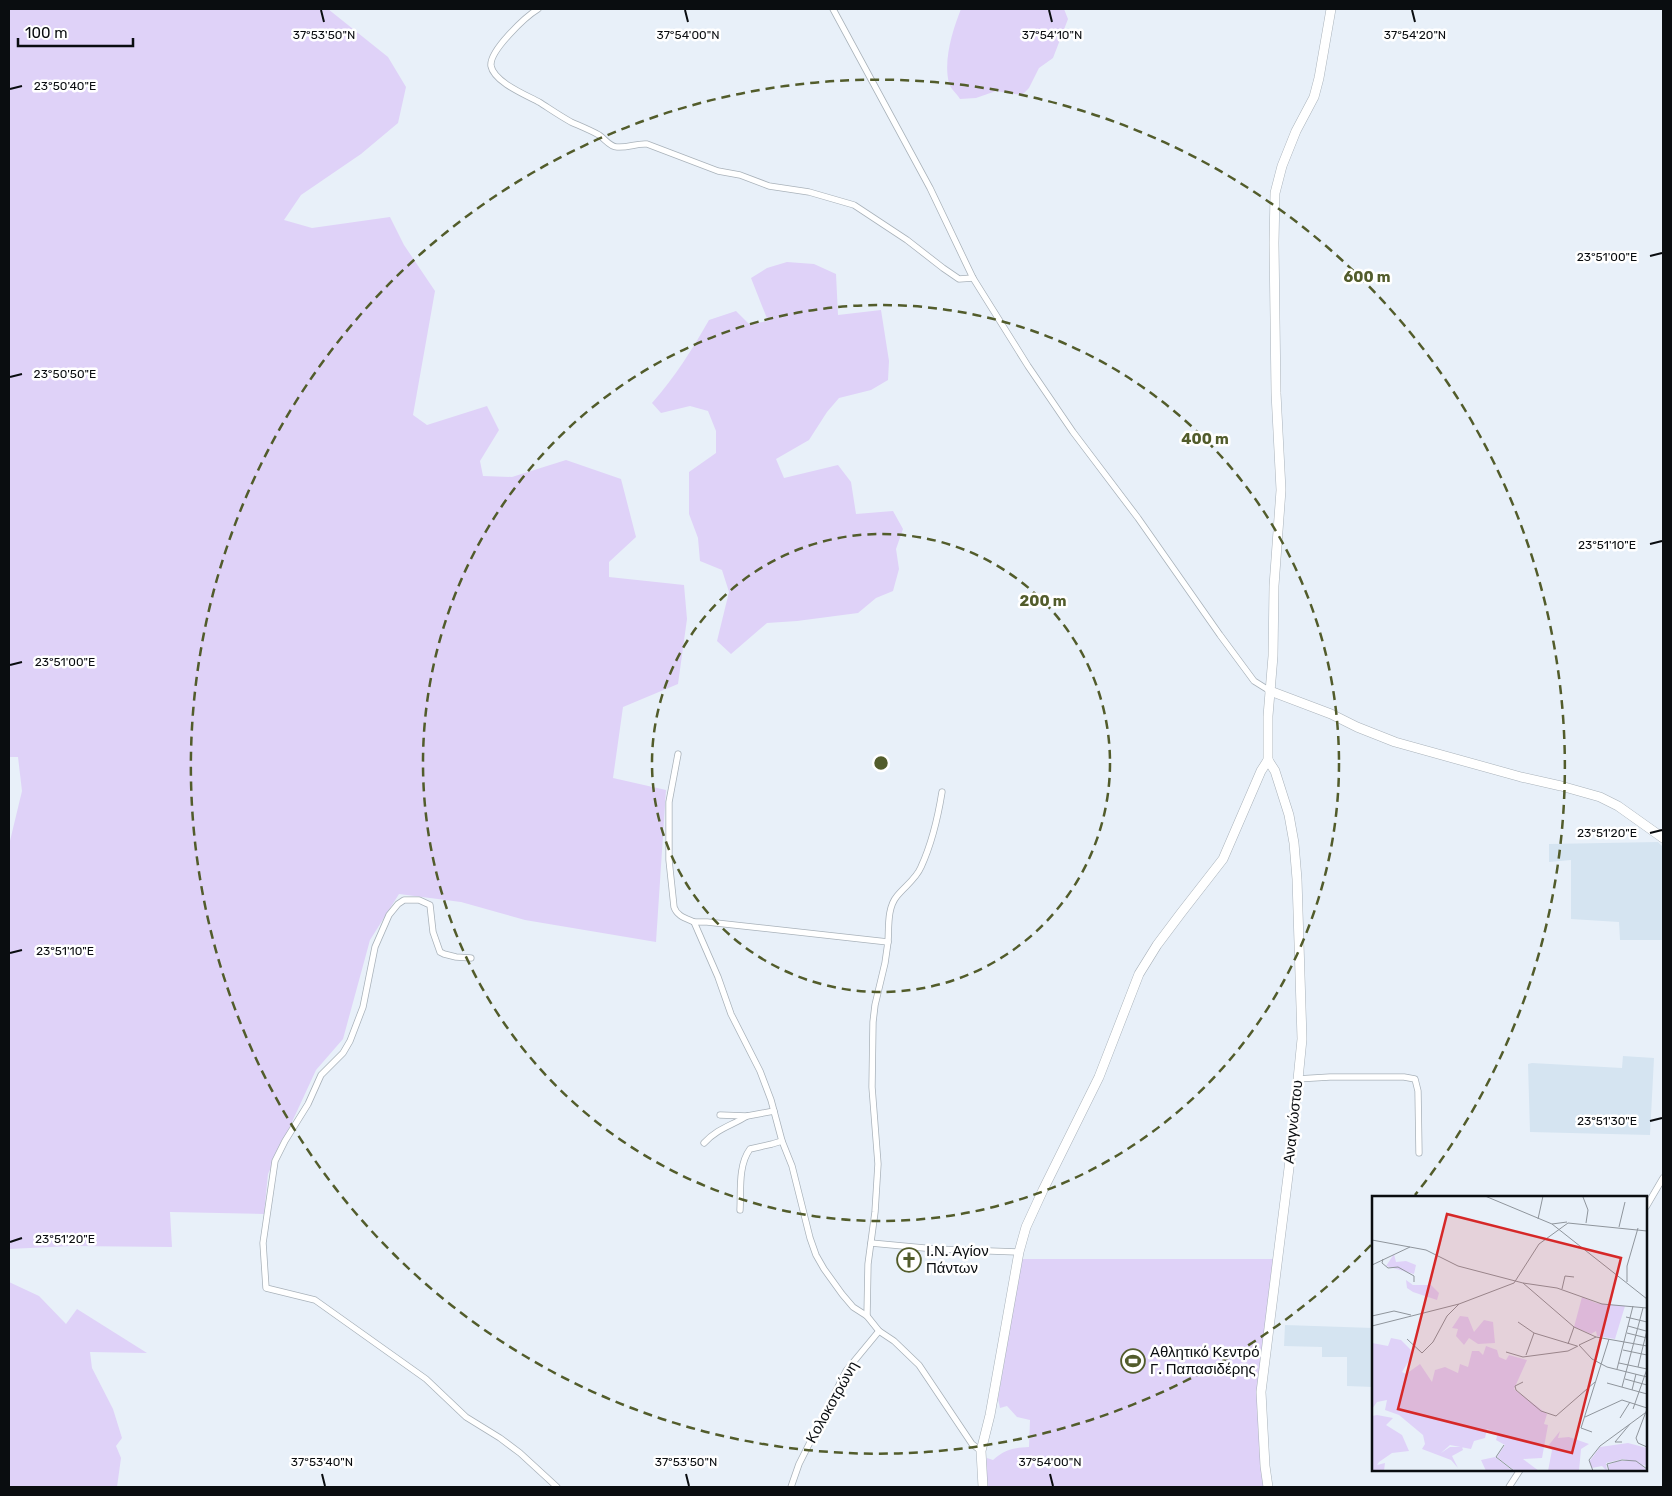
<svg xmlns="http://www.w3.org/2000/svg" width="1672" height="1496" font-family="Rubik,sans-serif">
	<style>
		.built { fill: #d5e4f1 }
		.green { fill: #dfd2f8 }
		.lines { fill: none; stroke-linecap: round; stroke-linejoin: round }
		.street-casing { stroke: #a9b2ba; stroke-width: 7 }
		.secondary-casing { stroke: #a9b2ba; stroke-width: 10 }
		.street { stroke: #fff; stroke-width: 5.5 }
		.secondary { stroke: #fff; stroke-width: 9 }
		.ticks { fill: none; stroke: #0a0d10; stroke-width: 2 }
		.ring { fill: none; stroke: #525c2b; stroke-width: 2.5; stroke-dasharray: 9 6 }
		.labels { text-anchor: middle; stroke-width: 5; stroke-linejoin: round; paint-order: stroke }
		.street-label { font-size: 15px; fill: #0a0d10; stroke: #fff }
		.poi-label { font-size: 15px; fill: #0a0d10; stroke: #fff; text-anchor: start }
		.inset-road { fill: none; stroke: #8f959c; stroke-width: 1 }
		.view { fill: #d62828; fill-opacity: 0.15; stroke: #d62828; stroke-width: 2.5 }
		.inset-edge { fill: none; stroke: #0a0d10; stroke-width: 2.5 }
		.ticks-label { font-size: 12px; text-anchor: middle; fill: #0a0d10; stroke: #fff; stroke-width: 5; stroke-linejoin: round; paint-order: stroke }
		.centre { fill: #525c2b; stroke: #fff; stroke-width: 2.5 }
		.ring-label { font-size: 15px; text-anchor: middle; font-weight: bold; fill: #525c2b; stroke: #fff; stroke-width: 5; stroke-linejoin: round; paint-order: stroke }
	</style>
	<rect width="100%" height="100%" fill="#e8f0f9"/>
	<g class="built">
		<path d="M1658 842 1663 847V940H1620L1619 922 1571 919V860L1549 862V844Z"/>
		<path d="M1623 1056 1654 1058 1650 1135 1530 1132 1528 1064 1532 1063 1622 1068Z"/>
		<path d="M1285 1325 1373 1328V1387L1347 1386V1357H1322V1347L1284 1346Z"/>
	</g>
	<g class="green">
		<path d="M9 9H328L388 57 406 87 398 123 361 154 301 195 284 220 312 228 390 217 404 245 435 291 413 415 427 425 487 406 499 430 480 461 483 476 512 477 566 460 621 479 636 537 609 562V577L684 585 687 619 678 684 623 707 613 778 666 790 656 942 525 920 461 902 399 894 370 940 343 1039 316 1070 268 1174 264 1214 170 1212 172 1247 71 1246 9 1249V845L22 791 18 757H9Z"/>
		<path d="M961 9H1064L1068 19 1053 58 1039 68 1029 88 1022 95 996 91 976 98 960 99C957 94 950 88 949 83 943 60 953 29 961 9Z"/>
		<path d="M787 262 814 264 836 274 838 315 881 310 889 361 888 380 871 390 839 398 827 412 809 440 776 459 784 478 838 465 851 482 856 514 893 511 903 529 896 549 899 569 893 591 876 598 858 613 797 621 767 623 731 654 717 641 729 592 722 570 700 561 698 538 689 514V472L716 453V431L708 411 690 406 661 413 652 403C675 377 692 350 709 320L736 311 749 324 768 321 751 278 767 268Z"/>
		<path d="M1021 1259H1273L1259 1388 1265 1487H987L985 1470 987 1458 993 1460C1005 1449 1013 1448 1029 1447L1030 1420 1017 1417 1007 1406 1000 1408 998 1399Z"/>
		<path d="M9 1282 39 1296 66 1324 77 1309 147 1353 90 1352 92 1368 113 1409 122 1438 116 1446 121 1458 117 1487H9Z"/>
	</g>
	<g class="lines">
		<g class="street-casing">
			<g id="street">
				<path d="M538 9C525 17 489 51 491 66 494 82 526 95 539 102 550 109 560 116 571 122 580 126 590 130 599 135 605 139 610 147 617 147 628 148 637 143 647 144L718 171 740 175 769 186 809 192 854 205 907 240 943 268 959 279 973 278"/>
				<path d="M833 9 930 188 973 278 1028 366 1073 432 1138 518 1220 635 1254 681 1270 691"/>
				<path d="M678 754 669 802V860L674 907C677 916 685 918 694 922L718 977 731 1014 760 1071 771 1100 782 1141 792 1166 810 1238 816 1255 824 1269 842 1294 853 1307 867 1316 879 1331"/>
				<path d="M694 922H707L888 942 885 963 875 1005 873 1022 872 1087 878 1164 875 1212 868 1264 867 1316"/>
				<path d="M888 942C889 927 887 908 897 896 905 886 916 879 921 867 932 843 938 817 942 792"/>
				<path d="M471 958 456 957 444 954 440 952 433 932 430 905 419 900H404L398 904 389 915 375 947 363 1007 350 1041 343 1053 321 1075 308 1104 285 1141 275 1161 263 1243 266 1288 315 1300 426 1379 466 1417 500 1438 520 1453 557 1487"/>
				<path d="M1297 1079 1330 1077H1404L1415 1079 1418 1091 1419 1153"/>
				<path d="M720 1115 747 1116 774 1111"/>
				<path d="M704 1143C718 1128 731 1126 747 1116"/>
				<path d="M1646 1207 1663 1178"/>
				<path d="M740 1210C741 1191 738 1165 750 1149L772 1144 782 1141"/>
				<path d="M871 1243 935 1249 1019 1252"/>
				<path d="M791 1487 799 1464 846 1371 879 1331 894 1341 919 1365 972 1444 981 1451"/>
				<path d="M1509 1487 1520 1470"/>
			</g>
		</g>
		<g class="secondary-casing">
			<g id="secondary">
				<path d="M1270 691 1331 714 1357 727 1395 742 1521 777 1561 786 1600 797 1618 806 1663 838"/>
				<path d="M1268 760 1275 771 1289 815 1294 843 1297 879 1302 1039 1290 1160 1261 1392 1265 1466 1268 1487"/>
				<path d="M983 1487 981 1451 990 1415 1019 1252 1026 1227 1043 1190 1099 1077 1139 974 1157 945 1181 913 1223 859 1261 771 1268 760V716L1273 656 1274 586 1281 490 1276 393 1274 243 1275 193 1282 166 1296 131 1314 97 1319 78 1331 9"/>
			</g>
		</g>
		<use href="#street" class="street"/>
		<use href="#secondary" class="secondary"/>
	</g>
	<path class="ticks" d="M321 10 324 22M685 10 688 22M1049 10 1052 22M1412 10 1415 22M10 89 22 86M1650 256 1662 253M10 377 22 374M1650 544 1662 541M10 665 22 662M1650 833 1662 830M10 953 22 950M1650 1121 1662 1118M10 1242 22 1238M322 1474 325 1486M686 1474 689 1486M1050 1474 1053 1486"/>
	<g class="ring">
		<circle cx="881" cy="763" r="229"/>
		<circle cx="881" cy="763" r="458"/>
		<path d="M1371 1245A687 687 0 1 1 1415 1195"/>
	</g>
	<defs>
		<g id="church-ring" transform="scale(1.25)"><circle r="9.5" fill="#fff" stroke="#525c2b" stroke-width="1.5"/><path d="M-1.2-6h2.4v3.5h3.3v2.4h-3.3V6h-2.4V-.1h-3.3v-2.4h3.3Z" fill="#525c2b"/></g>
		<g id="stadium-ring" transform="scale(1.25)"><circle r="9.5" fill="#fff" stroke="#525c2b" stroke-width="1.5"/><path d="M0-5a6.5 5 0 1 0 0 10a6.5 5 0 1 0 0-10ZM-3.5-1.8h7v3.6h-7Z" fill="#525c2b"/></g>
	</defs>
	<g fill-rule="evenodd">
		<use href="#church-ring" x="909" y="1260"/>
		<use href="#stadium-ring" x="1133" y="1361"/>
	</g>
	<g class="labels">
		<g class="street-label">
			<text transform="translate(1293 1122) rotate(-84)" y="5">Αναγνώστου</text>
			<text transform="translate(832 1402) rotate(-61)" y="5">Κολοκοτρώνη</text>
		</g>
		<g class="poi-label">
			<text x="926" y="1256">Ι.Ν. Αγίον<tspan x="926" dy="17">Πάντων</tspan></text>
			<text x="1150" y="1357">Αθλητικό Κεντρό<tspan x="1150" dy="17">Γ. Παπασιδέρης</tspan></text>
		</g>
	</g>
	<g transform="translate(1372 1196)">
		<rect width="275" height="275" fill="#e8f0f9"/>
		<path d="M22 58 24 66 34 65 44 69 42 78 14 70ZM34 84 41 89H59L67 97 65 104 41 96 35 92ZM210 101 224 107 253 110 243 143 225 140 224 135 219 138 202 131ZM88 120 96 121 102 136 112 124 121 126 123 147 106 148 97 142 92 149 84 140 86 133 80 132ZM19 142 29 144 38 153 40 160 30 176 34 178 48 168 60 186 63 174 73 171 86 177 88 168 96 171 100 155H107L111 159 114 150 125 154 127 161 134 164 137 159 155 164 142 193 175 218 172 228 176 229 170 262 151 263 167 275H143L130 265 125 261 133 249 124 244 126 237 115 233 113 242 102 245 99 253 78 249 69 257 78 251H90L91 254 80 260 86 272 79 264 50 253 53 248 51 239 27 219 13 214 15 204 5 206 0 213V147L16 150ZM5 219 21 222 14 229 30 239 37 255 20 257 7 266 5 269 13 267 12 275H0V220ZM188 235 186 242 197 241 217 248 209 253 207 275H176L180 254 176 250ZM256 247 275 252V270L251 263 234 267 235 275 230 270 220 272 217 266 228 251ZM123 261 141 275H114L109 264ZM246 265H260L271 269 275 275H237L236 269Z" fill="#dfd2f8"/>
		<path class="inset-road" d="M113 0 180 28 275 103M211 1 216 14 214 27M166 23 171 0M180 28 195 26M247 31 253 6M0 44 54 54 86 70 151 87 202 131 224 141 275 150M11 63 10 67 16 72 26 71 42 80V86M0 69 38 51M255 86V70L266 32M151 87 185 92 230 108 275 112M190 93 193 80 202 81M0 120 22 115 39 119M254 121 275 126M146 126 162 137M0 130 87 108 142 87 167 48 196 27 275 35M256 130 274 135M255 137 275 142M224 141 207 149 220 163 235 171 275 181M35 143 50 157 61 146 75 120 87 108M196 148 202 131M251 154 275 159M134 156 151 161 196 155 206 150M154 159 162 137 205 150M247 167 275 173M266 171 275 134M245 173 261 110M253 183 275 189M151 186 143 190 144 194 169 215 184 220 223 186M235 187 275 198M250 191 271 112M260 194 264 178M261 213 275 173M275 213 264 242 266 247 275 251M213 221 250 204 275 212M248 222 258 206M220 236 209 232 237 143M250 246H243L258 228M132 249 124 261 142 275M221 275 217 264 228 250 273 217M237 275 235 268 250 264 264 265 275 273"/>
		<path class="view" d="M75 18 249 62 200 257 26 213Z"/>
		<rect width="275" height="275" class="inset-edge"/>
	</g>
	<g class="ticks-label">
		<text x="324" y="39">37°53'50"N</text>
		<text x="688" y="39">37°54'00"N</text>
		<text x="1052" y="39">37°54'10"N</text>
		<text x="1415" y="39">37°54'20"N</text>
		<text x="65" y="90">23°50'40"E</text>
		<text x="1607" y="261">23°51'00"E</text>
		<text x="65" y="378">23°50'50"E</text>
		<text x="1607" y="549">23°51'10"E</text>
		<text x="65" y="666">23°51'00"E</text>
		<text x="1607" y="837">23°51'20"E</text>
		<text x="65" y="955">23°51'10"E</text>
		<text x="1607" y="1125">23°51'30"E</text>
		<text x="65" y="1243">23°51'20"E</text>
		<text x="322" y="1466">37°53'40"N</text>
		<text x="686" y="1466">37°53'50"N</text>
		<text x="1050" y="1466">37°54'00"N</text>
	</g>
	<circle cx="881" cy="763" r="8" class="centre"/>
	<g class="ring-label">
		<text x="1367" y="282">600 m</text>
		<text x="1205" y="444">400 m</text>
		<text x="1043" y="606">200 m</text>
	</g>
	<rect width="1672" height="1496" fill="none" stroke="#0a0d10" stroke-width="20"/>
	<path d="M18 38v8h115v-8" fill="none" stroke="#0a0d10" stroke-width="2.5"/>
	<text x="25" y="38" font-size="15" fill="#0a0d10" stroke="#ffffff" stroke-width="4" paint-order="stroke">100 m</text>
</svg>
